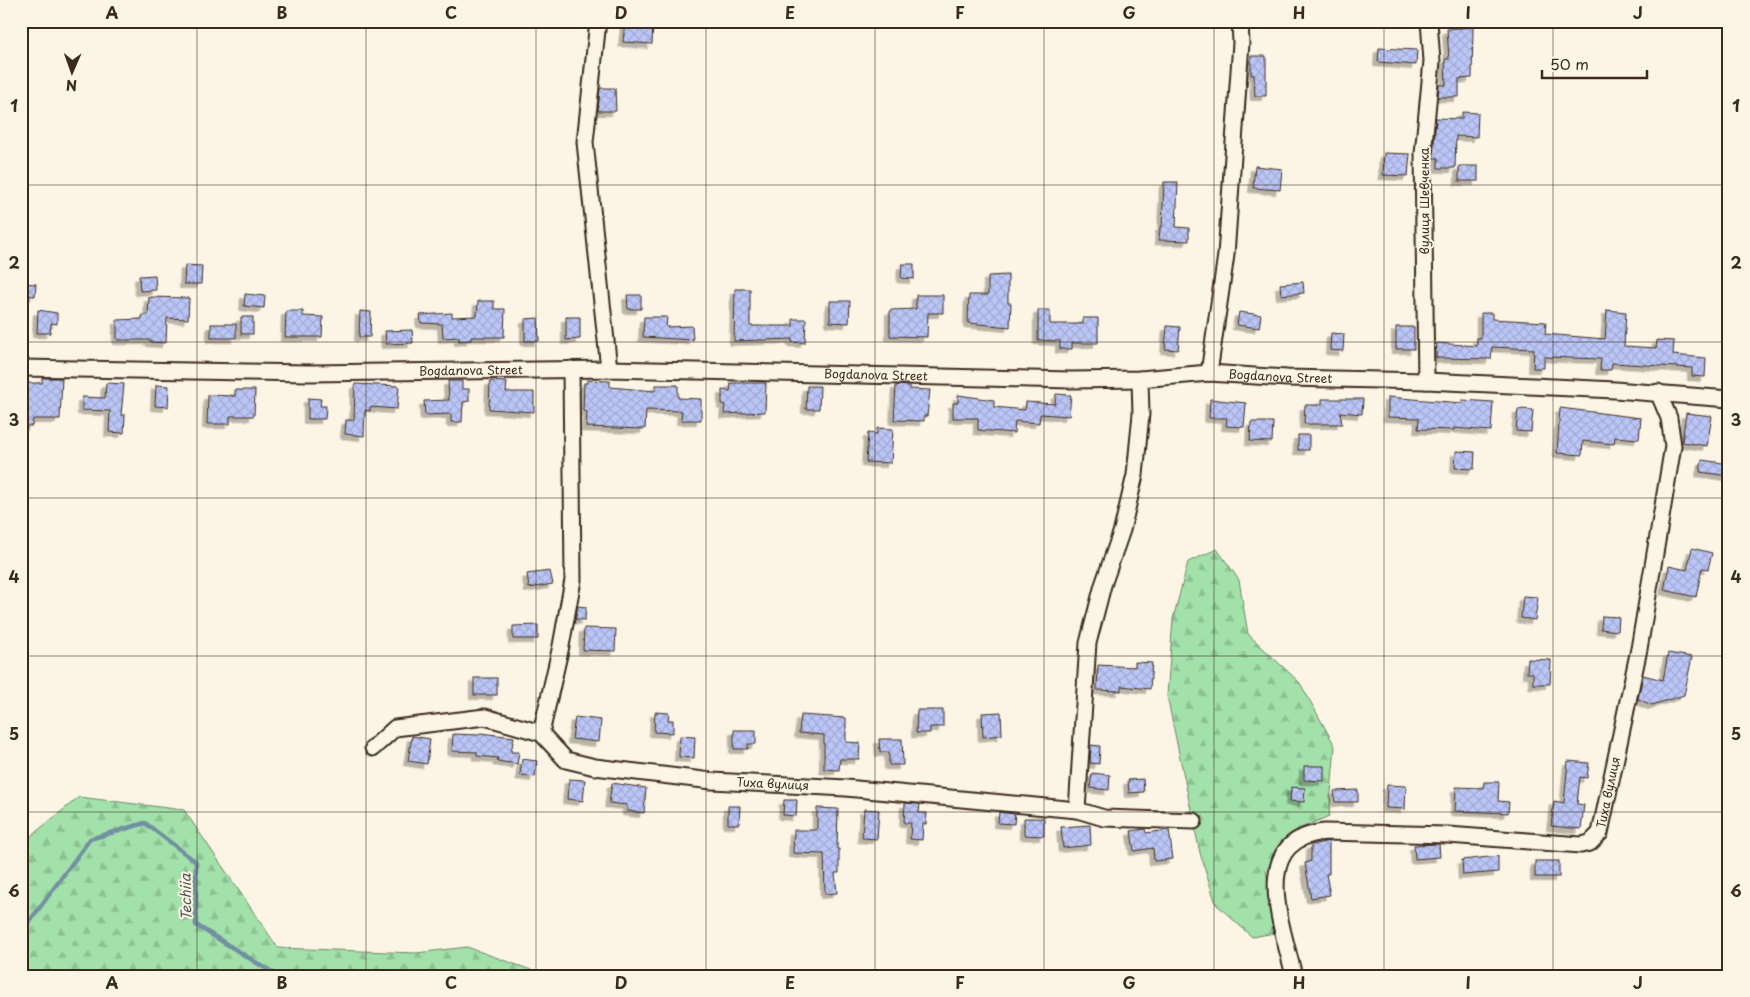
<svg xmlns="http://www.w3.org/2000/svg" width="1750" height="997" font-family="'Playpen Sans',sans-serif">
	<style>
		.forest { fill: url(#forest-firs); stroke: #6e8664 }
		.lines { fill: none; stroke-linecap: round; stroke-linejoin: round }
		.stream { stroke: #7290a1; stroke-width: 4.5 }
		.building { fill: url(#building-cross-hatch); stroke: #3b2a1e; filter: url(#shadow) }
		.minor-casing { stroke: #3b2a1e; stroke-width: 19 }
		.minor { stroke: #fcf5e5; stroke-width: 15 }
		.grid { fill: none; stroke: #3b2a1e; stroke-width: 1; stroke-opacity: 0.55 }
		.labels { text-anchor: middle; stroke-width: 4; stroke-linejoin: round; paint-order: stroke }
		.street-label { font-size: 12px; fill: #3b2a1e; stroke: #fcf5e5 }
		.water-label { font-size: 14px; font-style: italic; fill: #525454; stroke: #fcf5e5 }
		.neatline { fill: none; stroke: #3b2a1e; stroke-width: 2 }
		.grid-label { font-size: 16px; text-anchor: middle; font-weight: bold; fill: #3b2a1e }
	</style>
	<defs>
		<pattern id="forest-firs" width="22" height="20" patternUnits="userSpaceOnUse" patternTransform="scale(1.25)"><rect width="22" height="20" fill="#a2e1aa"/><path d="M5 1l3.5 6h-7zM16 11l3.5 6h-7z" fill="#8cc192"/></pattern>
		<pattern id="building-cross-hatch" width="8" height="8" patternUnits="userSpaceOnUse" patternTransform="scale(1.25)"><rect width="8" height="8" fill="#bbc6f7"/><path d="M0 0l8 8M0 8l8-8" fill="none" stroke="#a2aad3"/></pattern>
		<filter id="shadow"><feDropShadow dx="-4.5" dy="4.5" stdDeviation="0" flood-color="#0004"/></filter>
	</defs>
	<rect width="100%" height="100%" fill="#fcf5e5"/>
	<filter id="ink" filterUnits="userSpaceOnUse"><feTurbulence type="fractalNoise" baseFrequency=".02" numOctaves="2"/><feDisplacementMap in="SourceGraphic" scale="10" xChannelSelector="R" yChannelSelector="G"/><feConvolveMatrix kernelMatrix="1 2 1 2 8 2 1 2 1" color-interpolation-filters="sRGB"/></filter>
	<g filter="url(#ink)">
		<g class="forest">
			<path d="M1217 549 1239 580 1248 634 1300 683 1335 746 1329 816 1297 830 1266 870 1275 933 1252 937 1216 904 1200 853 1167 696 1173 619 1188 562Z"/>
			<path d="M79 797 184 810 278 948 416 953 467 947 548 976H21V844Z"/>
		</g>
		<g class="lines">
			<g class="stream">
				<path d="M21 933 90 839 145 823 196 862V925L278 976"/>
				<path d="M440 976H441"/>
			</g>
		</g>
		<g class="building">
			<path d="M625 21H653L652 44 623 42Z"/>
			<path d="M1473 27 1472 78 1459 79V97H1438L1439 85H1446L1445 59H1449L1447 29Z"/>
			<path d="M1379 48 1417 50 1416 65 1378 62Z"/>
			<path d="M1251 56H1266V96H1255L1254 75H1251Z"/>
			<path d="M600 88H615L616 111H598Z"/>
			<path d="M1462 112 1478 113 1477 137 1456 136 1455 168H1438V158H1433L1436 118 1462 119Z"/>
			<path d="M1384 153 1410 154 1408 176 1383 175Z"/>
			<path d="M1255 166 1282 169 1280 190 1253 188Z"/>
			<rect x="1459" y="166" width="19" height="15"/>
			<path d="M1164 182H1178L1176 227 1189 228V241L1159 240 1160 227H1162Z"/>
			<path d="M902 264H914V279L901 278Z"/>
			<path d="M185 265 202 266 201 284H184Z"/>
			<path d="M155 275 156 290 140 291 139 276Z"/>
			<path d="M1008 275V303H1011L1010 327 968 323 969 295H988V276Z"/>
			<path d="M1303 282 1304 293 1281 295 1280 284Z"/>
			<path d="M21 283 36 284 35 296 21 295Z"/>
			<path d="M735 289H750V326H793V319H806L805 343 792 342V339L734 341Z"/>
			<path d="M245 294 265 296 264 308 244 306Z"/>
			<path d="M627 295H641V309H628Z"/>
			<path d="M916 295H943V313H928L927 337 890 336V310L916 309Z"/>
			<path d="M149 297 189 298 188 319 167 318 166 343 151 342V340H117V320L142 319V315H148Z"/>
			<path d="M478 301H494V309H505L504 337H471V340L459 341V337L443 338 442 324 421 323 420 315 452 313V317L477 316Z"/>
			<path d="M830 301H850L849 323 830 322Z"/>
			<path d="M38 310 57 313V324L51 323 50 333H37Z"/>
			<path d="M1038 310H1050V324H1083V318H1098V343H1072V349H1060V341L1038 340Z"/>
			<path d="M1607 310 1626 312 1624 346 1656 348 1657 340 1674 341 1673 355 1706 358 1705 377 1692 376V368L1645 365 1612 363 1611 370H1600L1601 359 1544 357V368H1533L1534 349 1492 347 1491 359 1436 358 1437 343 1477 346V338H1481V313H1492V319L1546 322 1545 334 1605 339Z"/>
			<path d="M286 311H303V316L323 317 322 337H285Z"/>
			<path d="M360 311 371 312 370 337H359Z"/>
			<path d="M1239 312 1261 315 1259 328 1237 325Z"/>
			<rect x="241" y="317" width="12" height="17"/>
			<path d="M566 317H580V339L566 340Z"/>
			<path d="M644 317H667L666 327 692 326 693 340 643 337Z"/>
			<path d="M538 318 539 341H525V319Z"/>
			<rect x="211" y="324" width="25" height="14"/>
			<path d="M1167 326 1180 327 1178 350 1165 349Z"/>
			<rect x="1396" y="327" width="18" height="22"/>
			<path d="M412 330 413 343 386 344 385 331Z"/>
			<path d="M1331 333 1344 334 1343 351 1330 350Z"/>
			<path d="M42 378H62L60 419H33L32 426H21V383H42Z"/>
			<path d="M587 380 610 381V387L655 391 656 385H678V398L701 399V420H681L682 411 646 410 645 429 586 427 587 412 583 411 584 383H587Z"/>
			<path d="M448 381H462V389H469V401L463 402 462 422H451V414L425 415 424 401 449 400Z"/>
			<path d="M490 381 507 382 506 392H534V412L489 409Z"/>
			<path d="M106 383 124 384 121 415H125L124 433 109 432 110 411 82 410V397L105 398Z"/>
			<path d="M731 383H766L765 412 724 414 725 405 722 404V390L730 391Z"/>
			<path d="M355 384 399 386 397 409 370 407V411L365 410 364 436 345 434 346 420H354Z"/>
			<path d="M156 385 169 386 168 407 155 406Z"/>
			<path d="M896 385 910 386V389L930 390 927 416H924V421L894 420Z"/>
			<path d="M807 386H820L819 409H806Z"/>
			<path d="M235 390H255L254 416H230V424H207L208 395 235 396Z"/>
			<path d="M1056 394 1071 395 1069 416 1040 414 1039 423 1015 421 1014 433 978 430V418H953V403H958V395L994 400V407L1025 410 1026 402 1055 404Z"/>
			<path d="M1388 397 1462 403V400L1493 402 1491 431 1454 428V430L1418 429 1419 418 1388 417Z"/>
			<path d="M308 398 321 399 320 406H326L325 419H308Z"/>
			<path d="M1210 399 1246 403 1244 427 1226 426 1227 418H1209Z"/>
			<path d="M1322 399H1363L1362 414 1340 412 1342 424H1304L1305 405H1322Z"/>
			<path d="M1560 408 1641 418 1639 439 1615 437 1614 444 1583 441 1582 455 1557 453Z"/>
			<path d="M1518 409 1533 410 1531 432 1516 431Z"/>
			<path d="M1686 413 1712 416 1707 446 1682 442Z"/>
			<path d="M1251 422H1273L1272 442 1250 441Z"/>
			<path d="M877 428 893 429 891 463 866 462 868 433 877 434Z"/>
			<rect x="1298" y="435" width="11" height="15"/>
			<path d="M1456 451 1475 452 1474 469 1455 468Z"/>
			<path d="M1702 460 1729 464V476L1700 472Z"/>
			<path d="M1692 548 1712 553 1708 569 1702 568 1696 597 1664 590 1669 566 1687 570Z"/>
			<path d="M550 571 553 584 529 588 527 574Z"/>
			<path d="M1523 596 1538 597 1535 620 1521 618Z"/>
			<path d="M578 606 586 607 585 620 575 619Z"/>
			<path d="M1602 616 1619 617 1618 631 1601 629Z"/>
			<path d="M538 625V639H513V626Z"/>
			<path d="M584 628 616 629 615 651 583 650Z"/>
			<path d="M1668 653 1692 657 1684 695 1652 705 1638 699 1643 675 1663 680Z"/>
			<path d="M1528 659 1551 660 1550 684H1533V673H1527Z"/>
			<path d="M1135 662 1152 663 1150 689 1121 686V691L1097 690 1098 665 1135 667Z"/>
			<rect x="474" y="678" width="23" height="17"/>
			<path d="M917 710H943V727H930V733H916Z"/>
			<path d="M655 712 669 713 668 720H673V733L654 732Z"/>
			<path d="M1001 712 1002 735 983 737 982 713Z"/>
			<path d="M801 715 846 718V742L860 743 859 759H840L839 770 824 769V735L799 733Z"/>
			<path d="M575 717 601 720 599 742 572 739Z"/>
			<path d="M734 730H756V744H748V749H734Z"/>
			<path d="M480 733 514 737 511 752H519L517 764 497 761 498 758 477 756V752L452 751 453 734 479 735Z"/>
			<path d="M412 736 430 739 427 764 408 761Z"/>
			<path d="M680 736 695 737 694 758 679 757Z"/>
			<path d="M879 739H902L903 765H889V752H880Z"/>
			<path d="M1091 745 1100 746 1099 764 1090 763Z"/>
			<path d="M522 759 537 761 535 777 520 775Z"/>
			<path d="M1568 761 1589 763 1587 778 1580 777 1577 804 1584 805 1581 829 1551 826 1554 801 1564 803Z"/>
			<path d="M1304 766H1324V781L1304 780Z"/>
			<path d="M1092 773 1110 775 1109 790 1090 788Z"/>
			<path d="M569 779 585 780 583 801 567 799Z"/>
			<path d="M1143 779 1144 792 1129 793 1128 780Z"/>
			<path d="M1484 782H1499L1498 801 1509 802 1508 813 1455 811 1456 787 1483 788Z"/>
			<path d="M612 783 646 788 644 813 627 811V805L609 803Z"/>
			<path d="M1387 785 1406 786 1405 809 1386 808Z"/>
			<path d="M1291 787 1305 788 1304 802 1290 801Z"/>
			<path d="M1358 790V802H1335L1334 791Z"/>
			<path d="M784 800H797L796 816 783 815Z"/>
			<path d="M905 803 920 804 919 813H927L926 824H923L922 840 910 839 911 823H904Z"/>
			<path d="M728 806H740L739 824H728Z"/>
			<path d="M817 808 838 809 837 849H839V873H835L837 893 825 894 824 854 793 853 794 830H817Z"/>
			<path d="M864 809 879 810 877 839 862 838Z"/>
			<path d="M999 812 1015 814 1014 824 998 823Z"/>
			<path d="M1024 818H1044V836L1024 835Z"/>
			<path d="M1090 825 1091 845 1063 848 1061 827Z"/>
			<path d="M1145 829 1146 833 1169 830 1173 859 1154 861 1153 848 1134 851 1131 831Z"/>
			<path d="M1329 841V874H1326L1330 895 1311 898 1305 863 1311 861V845Z"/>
			<path d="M1439 844 1440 857 1415 859 1414 845Z"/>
			<path d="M1498 856V872L1463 875 1462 860Z"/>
			<rect x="1535" y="861" width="24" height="16"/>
		</g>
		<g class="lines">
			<g class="minor-casing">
				<g id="minor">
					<path d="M598 21 585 142 609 369"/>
					<path id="s1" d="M21 368 311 373 609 369 1071 380 1140 379 1209 373 1287 378 1426 381 1615 390 1729 399"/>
					<path d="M1209 373 1226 255 1241 43 1240 21"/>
					<path d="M1426 381 1423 154 1432 61 1429 21"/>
					<path d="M541 733 561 646 573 580 571 369"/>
					<path id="s2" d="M373 748 395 728 485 717 541 733 566 760 595 767 712 781 846 788 1077 810 1104 818 1194 821"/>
					<path d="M1077 810 1088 643 1103 585 1122 530 1135 475 1141 414 1140 379"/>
					<path id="s3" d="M1294 976C1283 927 1247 840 1325 832L1448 835 1581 845 1590 843 1600 833 1639 649 1673 446 1669 418 1658 392"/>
				</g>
			</g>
			<use href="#minor" class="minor"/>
		</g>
	</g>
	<path class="grid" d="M197 21V976M366 21V976M536 21V976M706 21V976M875 21V976M1044 21V976M1214 21V976M1384 21V976M1553 21V976M21 185H1729M21 342H1729M21 498H1729M21 656H1729M21 812H1729"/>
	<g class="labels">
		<g class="street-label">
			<text transform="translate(1425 201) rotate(-90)" y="4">вулиця Шевченка</text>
			<text dy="4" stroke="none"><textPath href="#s1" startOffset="450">Bogdanova Street</textPath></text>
			<text dy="4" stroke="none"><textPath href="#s1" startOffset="855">Bogdanova Street</textPath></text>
			<text dy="4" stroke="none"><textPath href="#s1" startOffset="1260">Bogdanova Street</textPath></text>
			<text dy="4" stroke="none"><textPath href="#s2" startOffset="424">Тиха вулиця</textPath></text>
			<text dy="4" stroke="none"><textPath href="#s3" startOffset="495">Тиха вулиця</textPath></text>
		</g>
		<g class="water-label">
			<text transform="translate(186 897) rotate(-91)" y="5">Techiia</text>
		</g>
	</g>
	<rect width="1750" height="997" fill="none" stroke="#fcf5e5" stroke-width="55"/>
	<g transform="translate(72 72) rotate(182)" stroke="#fcf5e5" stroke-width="4" paint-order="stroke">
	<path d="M0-4L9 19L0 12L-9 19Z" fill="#3b2a1e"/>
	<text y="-8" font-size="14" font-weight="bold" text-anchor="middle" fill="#3b2a1e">N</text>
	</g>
	<path d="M1542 70v8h105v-8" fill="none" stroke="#3b2a1e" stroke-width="2.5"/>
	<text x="1550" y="70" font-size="15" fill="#3b2a1e" stroke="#fcf5e5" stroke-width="4" paint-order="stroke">50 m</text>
	<rect x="28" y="28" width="1694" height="942" class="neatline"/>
	<g class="grid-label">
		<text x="112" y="19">A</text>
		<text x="282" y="19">B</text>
		<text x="451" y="19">C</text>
		<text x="621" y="19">D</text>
		<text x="790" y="19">E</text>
		<text x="960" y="19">F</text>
		<text x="1129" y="19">G</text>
		<text x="1299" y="19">H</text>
		<text x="1468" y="19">I</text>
		<text x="1638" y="19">J</text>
		<text x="14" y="112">1</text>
		<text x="1736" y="112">1</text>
		<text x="14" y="269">2</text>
		<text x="1736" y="269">2</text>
		<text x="14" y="426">3</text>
		<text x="1736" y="426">3</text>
		<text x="14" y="583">4</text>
		<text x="1736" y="583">4</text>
		<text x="14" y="740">5</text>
		<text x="1736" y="740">5</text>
		<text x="14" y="897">6</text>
		<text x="1736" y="897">6</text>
		<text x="112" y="989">A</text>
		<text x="282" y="989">B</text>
		<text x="451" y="989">C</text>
		<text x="621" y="989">D</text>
		<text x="790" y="989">E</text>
		<text x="960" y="989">F</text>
		<text x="1129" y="989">G</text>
		<text x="1299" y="989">H</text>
		<text x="1468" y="989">I</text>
		<text x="1638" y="989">J</text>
	</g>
</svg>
